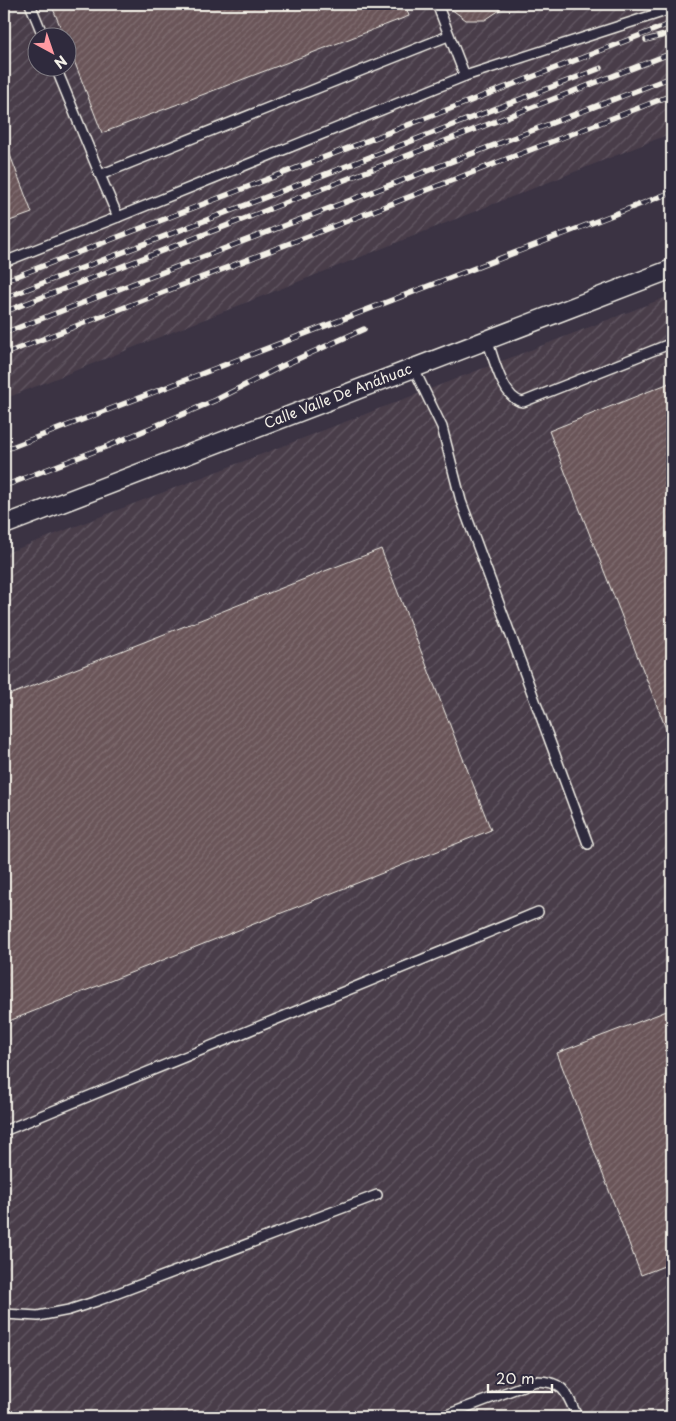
<svg xmlns="http://www.w3.org/2000/svg" width="676" height="1421" font-family="'Playpen Sans',sans-serif">
	<style>
		.industrial { fill: url(#industrial-furrows); fill-rule: evenodd }
		.building { fill: url(#building-hatch); stroke: #f4f1e8 }
		.lines { fill: none; stroke-linecap: round; stroke-linejoin: round }
		.lane-casing { stroke: #f4f1e8; stroke-width: 12 }
		.street-casing { stroke: #f4f1e8; stroke-width: 21 }
		.lane { stroke: #2f2a3d; stroke-width: 9 }
		.street { stroke: #2f2a3d; stroke-width: 18 }
		.rail-casing { stroke: #f4f1e8; stroke-width: 5.5 }
		.rail { stroke: #2f2a3d; stroke-width: 4; stroke-dasharray: 11; stroke-linecap: butt }
		.labels { text-anchor: middle; stroke-width: 4.5; stroke-linejoin: round; paint-order: stroke }
		.street-label { font-size: 14px; fill: #f4f1e8; stroke: #2f2a3d }
	</style>
	<defs>
		<pattern id="industrial-furrows" width="10" height="10" patternUnits="userSpaceOnUse" patternTransform="scale(1.25)"><rect width="10" height="10" fill="#493d4a"/><path d="M-1 1l2-2M0 10L10 0M9 11l2-2" fill="none" stroke="#645a64"/></pattern>
		<pattern id="building-hatch" width="6" height="6" patternUnits="userSpaceOnUse" patternTransform="scale(1.25)"><rect width="6" height="6" fill="#6a5559"/><path d="M-1 1l2-2M0 6l6-6M5 7l2-2" fill="none" stroke="#806e71"/></pattern>
	</defs>
	<rect width="100%" height="100%" fill="#3b3343"/>
	<filter id="ink" filterUnits="userSpaceOnUse"><feTurbulence type="fractalNoise" baseFrequency=".02" numOctaves="2"/><feDisplacementMap in="SourceGraphic" scale="10" xChannelSelector="R" yChannelSelector="G"/><feConvolveMatrix kernelMatrix="1 2 1 2 8 2 1 2 1" color-interpolation-filters="sRGB"/></filter>
	<g filter="url(#ink)">
		<g class="industrial">
			<path d="M4 4H672V133L4 399ZM38 38H68V68H38Z"/>
			<path d="M672 295V1417H4V554Z"/>
		</g>
		<g class="building">
			<path d="M51 4H405L409 16 102 133 68 45V38H65Z"/>
			<path d="M450 4H501L500 10 485 20H466L451 9Z"/>
			<path d="M4 139 32 213 4 223Z"/>
			<path d="M672 382V744L549 431Z"/>
			<path d="M381 549 491 830 4 1023V697Z"/>
			<path d="M672 1009V1263L641 1275 557 1053Z"/>
		</g>
		<g class="lines">
			<g class="lane-casing">
				<g id="lane">
					<path d="M30 4 44 38"/>
					<path d="M437 4 465 76 672 9"/>
					<path d="M448 36 100 175 118 217 465 76"/>
					<path d="M56 68 100 175"/>
					<path d="M4 262 118 217"/>
					<path d="M487 339C493 356 503 400 523 402L672 343"/>
					<path d="M413 367 442 427 461 501 588 844"/>
					<path d="M4 1131 538 912"/>
					<path d="M4 1314 38 1316 69 1310 97 1301 377 1195"/>
					<path d="M441 1417 536 1381C564 1381 567 1393 577 1417"/>
				</g>
			</g>
			<g class="street-casing">
				<path id="street" d="M4 525 672 269"/>
			</g>
			<use href="#lane" class="lane"/>
			<use href="#street" class="street"/>
			<g class="rail-casing">
				<g id="rail">
					<path d="M646 40 672 33"/>
					<path d="M4 281 672 23"/>
					<path d="M4 298 601 68"/>
					<path d="M4 312 672 53"/>
					<path d="M4 333 672 77"/>
					<path d="M4 354 672 95"/>
					<path d="M4 450 672 192"/>
					<path d="M4 486 108 446 216 400 282 366 364 329"/>
				</g>
			</g>
			<use href="#rail" class="rail"/>
		</g>
	</g>
	<g class="labels">
		<g class="street-label">
			<text transform="translate(338 396) rotate(-21)" y="5">Calle Valle De Anáhuac</text>
		</g>
	</g>
	<rect width="676" height="1421" fill="none" stroke="#2f2a3d" stroke-width="20"/>
	<rect x="10" y="10" width="656" height="1401" fill="none" stroke="#f4f1e8" stroke-width="2" filter="url(#ink)"/>
	<g transform="translate(52 52) rotate(140)"><circle r="24" fill="#2f2a3d" stroke="#7e7a81"/>
	<path d="M0-4L9 19L0 12L-9 19Z" fill="#ff9aa2"/>
	<text y="-8" font-size="14" font-weight="bold" text-anchor="middle" fill="#f4f1e8">N</text>
	</g>
	<path d="M488 1384v8h64v-8" fill="none" stroke="#f4f1e8" stroke-width="2.5"/>
	<text x="496" y="1384" font-size="15" fill="#f4f1e8" stroke="#2f2a3d" stroke-width="4" paint-order="stroke">20 m</text>
</svg>
